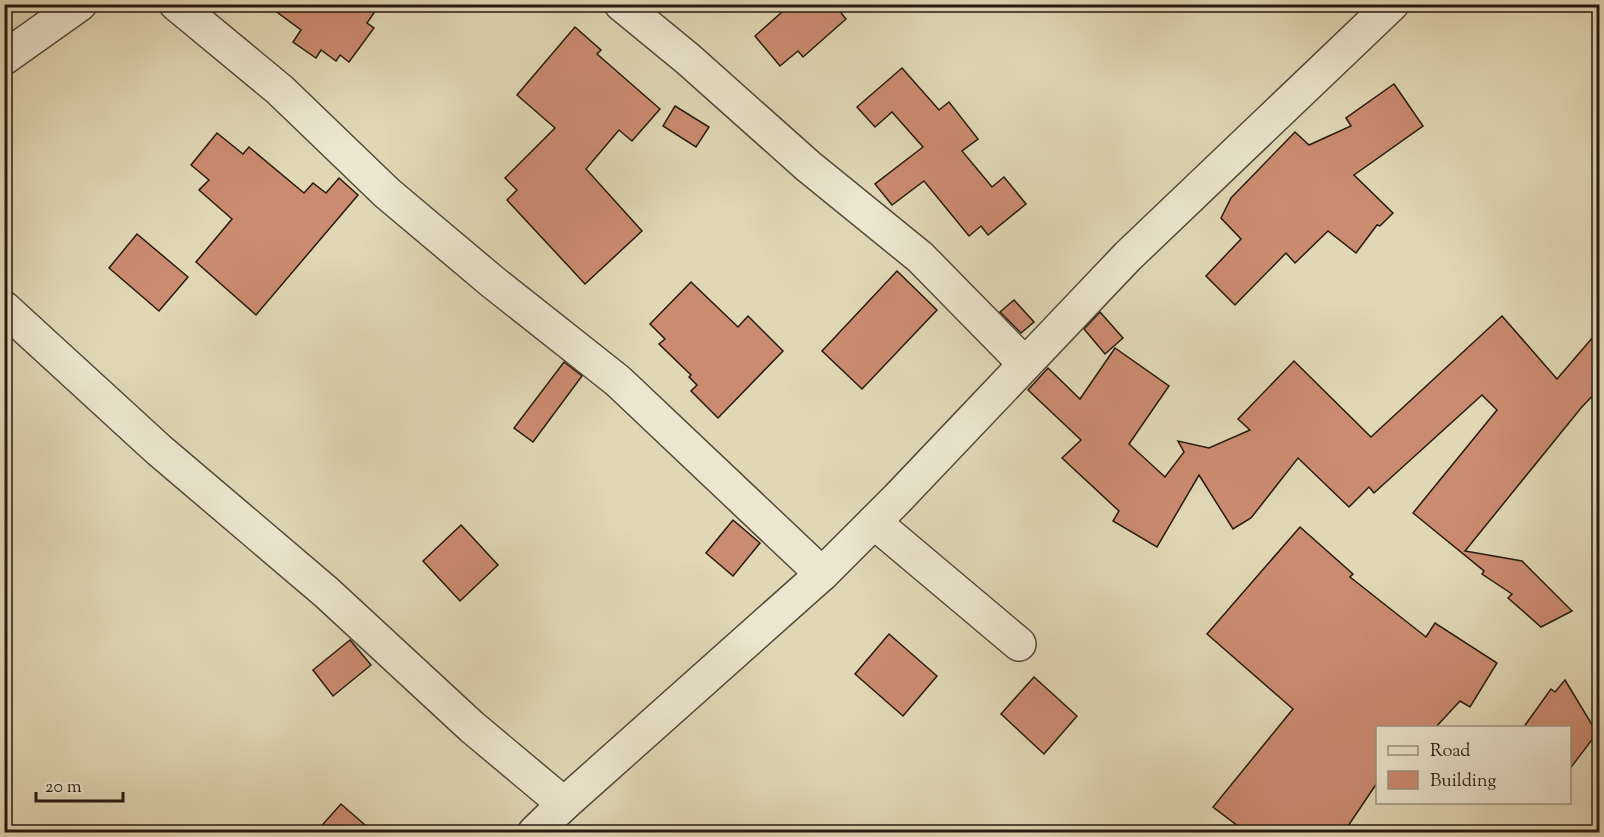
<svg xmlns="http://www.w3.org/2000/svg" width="1604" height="837" font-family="'Sorts Mill Goudy',serif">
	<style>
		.building { fill: #cb8b70; stroke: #251b10; stroke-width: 1.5 }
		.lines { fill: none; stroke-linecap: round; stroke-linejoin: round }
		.minor-casing { stroke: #544a39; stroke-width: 36 }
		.minor { stroke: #ece5cf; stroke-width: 33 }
	</style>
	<rect width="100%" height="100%" fill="#e1d7b5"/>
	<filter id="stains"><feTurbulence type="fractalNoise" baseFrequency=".00333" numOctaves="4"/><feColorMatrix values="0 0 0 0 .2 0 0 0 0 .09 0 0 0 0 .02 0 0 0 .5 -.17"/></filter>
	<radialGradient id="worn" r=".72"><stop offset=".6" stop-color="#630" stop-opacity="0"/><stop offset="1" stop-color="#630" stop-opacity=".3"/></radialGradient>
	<g class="building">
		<path d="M266 4H380L367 23 374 28 349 62 340 55 336 61 321 50 316 58 293 42 301 30Z"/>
		<path d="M791 4H834L846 19 803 57 798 51 780 66 755 36Z"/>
		<path d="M575 27 601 50 597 54 660 109 632 141 619 130 586 169 642 231 585 284 507 200 517 190 505 178 555 128 517 95Z"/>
		<path d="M902 68 939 110 949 102 978 139 962 151 992 187 1004 177 1026 204 988 235 981 226 969 236 924 181 892 205 875 184 923 147 892 112 875 127 857 107Z"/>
		<path d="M1394 84 1423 126 1354 175 1393 213 1380 226 1377 225 1356 253 1328 231 1295 263 1286 253 1235 305 1206 276 1241 239 1221 218 1231 198 1295 132 1309 145 1351 126 1346 118Z"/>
		<path d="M675 106 709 127 696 147 663 126Z"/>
		<path d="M217 133 243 154 249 147 304 193 313 183 326 193 339 178 358 195 256 315 196 262 232 219 199 190 209 180 191 165Z"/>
		<path d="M137 234 188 277 159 311 109 268Z"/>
		<path d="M897 271 937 310 862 389 822 351Z"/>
		<path d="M691 282 738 327 748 316 783 351 718 418 691 391 697 385 689 377 691 375 659 344 665 339 650 324Z"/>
		<path d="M1014 300 1034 322 1021 333 1000 312Z"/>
		<path d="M1100 312 1123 338 1105 354 1084 329Z"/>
		<path d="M1502 316 1557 379 1599 330V389L1581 408 1465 551 1522 561 1572 611 1541 627 1508 598 1512 594 1482 574 1484 571 1413 513 1497 410 1482 395 1374 493 1369 487 1349 507 1298 458 1251 518 1233 529 1199 475 1157 547 1113 521 1119 511 1062 458 1081 440 1028 390 1048 368 1080 399 1115 348 1169 386 1129 444 1165 477 1184 452 1178 441 1209 448 1250 430 1238 419 1294 361 1371 437Z"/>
		<path d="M564 362 582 376 533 442 514 428Z"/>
		<path d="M733 520 760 543 733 576 706 553Z"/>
		<path d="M461 525 498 565 460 601 423 561Z"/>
		<path d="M1300 527 1353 574 1350 577 1426 637 1435 623 1497 663 1470 707 1460 701 1435 728H1377V783L1344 832H1246L1213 807 1293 709 1207 634Z"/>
		<path d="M889 634 937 676 903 716 855 674Z"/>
		<path d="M350 640 371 665 333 696 313 670Z"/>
		<path d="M1034 677 1077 716 1044 754 1001 714Z"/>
		<path d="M1565 680 1597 733 1569 770V728H1523L1551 689 1555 692Z"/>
		<path d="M341 804 373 832H316Z"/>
	</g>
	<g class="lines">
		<g class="minor-casing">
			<g id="minor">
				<path d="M176 4 280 90 387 193 494 283 618 381 822 574"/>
				<path d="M621 4 688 59 808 166 920 257 1025 364"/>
				<path d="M4 58 80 4"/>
				<path d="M4 308 159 450 326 592 472 727 564 804"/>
				<path d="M874 522 1019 644"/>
				<path d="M535 832 564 804 822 574 897 499 1128 256 1392 4"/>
			</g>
		</g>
		<use href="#minor" class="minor"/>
	</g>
	<rect width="1604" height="837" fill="none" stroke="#e1d7b5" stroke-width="24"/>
	<rect x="6" y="6" width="1592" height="825" fill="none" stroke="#251b10" stroke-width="3"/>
	<rect x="12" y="12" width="1580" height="813" fill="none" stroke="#251b10" stroke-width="1.5"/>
	<rect x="1376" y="726" width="195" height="78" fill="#ece5cf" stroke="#9c9483" stroke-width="1.5"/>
	<rect x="1388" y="746" width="30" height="9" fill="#ece5cf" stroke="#9c9483" stroke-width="1.5"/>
	<text x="1430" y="756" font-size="18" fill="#251b10">Road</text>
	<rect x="1388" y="771" width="30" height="18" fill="#cb8b70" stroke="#9c9483" stroke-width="1.5"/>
	<text x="1430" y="786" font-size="18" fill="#251b10">Building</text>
	<path d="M36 792v9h87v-9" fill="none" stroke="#251b10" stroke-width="3"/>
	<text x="45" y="792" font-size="18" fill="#251b10" stroke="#ece5cf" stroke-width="4.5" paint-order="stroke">20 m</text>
	<rect width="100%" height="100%" filter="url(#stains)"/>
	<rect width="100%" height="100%" fill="url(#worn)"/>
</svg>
